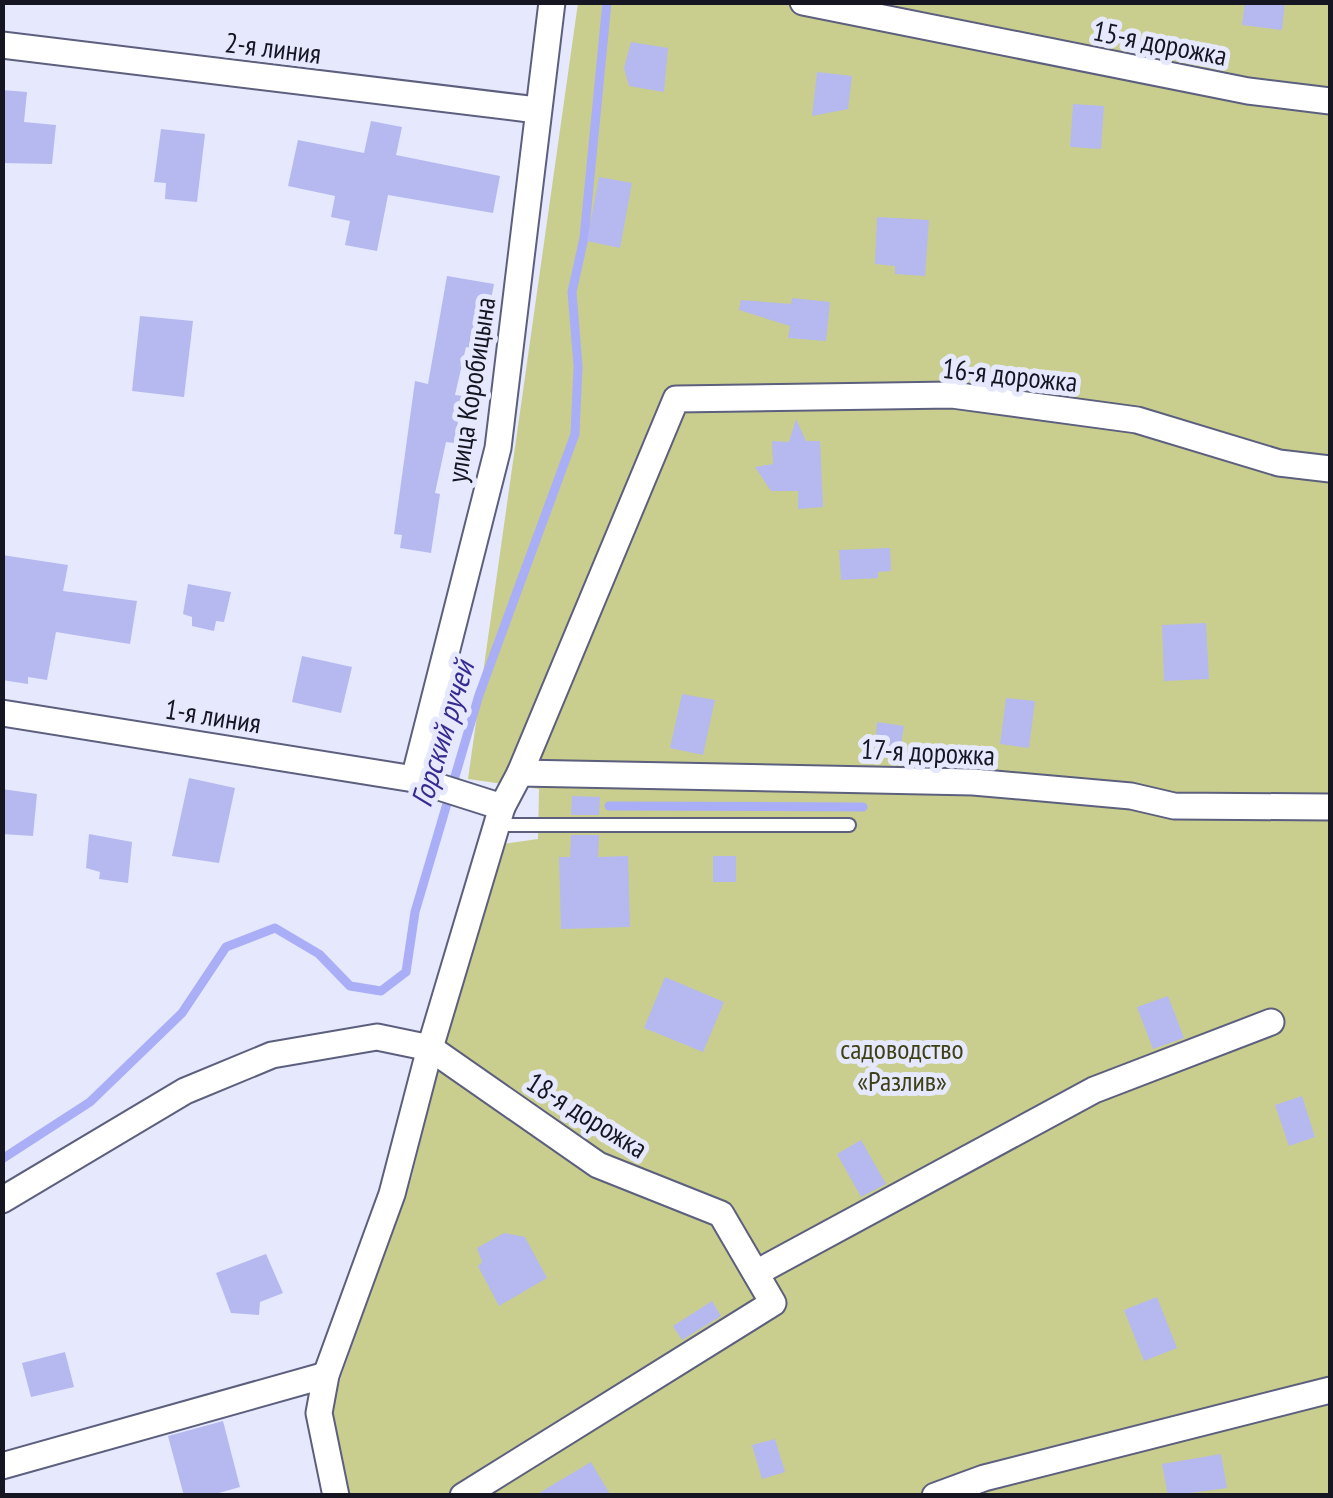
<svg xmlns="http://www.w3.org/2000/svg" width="1333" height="1498" font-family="'PT Sans Narrow',sans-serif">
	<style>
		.green { fill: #c9ce8f }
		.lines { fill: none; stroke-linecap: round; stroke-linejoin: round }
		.stream { stroke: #a9aef6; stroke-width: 9 }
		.building { fill: #b5b9f0 }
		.lane-casing { stroke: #5c5f7d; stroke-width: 16 }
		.street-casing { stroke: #5c5f7d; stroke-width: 29 }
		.lane { stroke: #fff; stroke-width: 12 }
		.street { stroke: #fff; stroke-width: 25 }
		.labels { text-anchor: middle; stroke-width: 10; stroke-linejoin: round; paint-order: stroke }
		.street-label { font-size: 28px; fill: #151622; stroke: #e6e8fe }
		.park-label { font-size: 28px; fill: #3f4115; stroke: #e6e8fe }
		.water-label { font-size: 30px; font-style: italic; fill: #372b90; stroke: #e6e8fe }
	</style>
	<rect width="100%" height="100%" fill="#e6e8fe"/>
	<path class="green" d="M578 3H1330V1495H345L331 1405 411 1179 460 982 503 844 538 839 539 789 468 779Z"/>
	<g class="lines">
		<g class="stream">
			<path d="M609 806 863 807"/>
			<path d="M2 1159 90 1102 182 1013 226 947 275 928 319 954 350 986 381 991 406 972 415 912 479 695 575 434 578 366 572 292 584 238 607 2"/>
		</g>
	</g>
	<g class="building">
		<path d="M1245 2H1285L1282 30 1242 25Z"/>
		<path d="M631 42 668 48 664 92 629 86 624 68Z"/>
		<path d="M817 72 852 76 848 109 812 116Z"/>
		<path d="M2 90 27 92 24 122 56 125 52 164 2 163Z"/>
		<path d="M1073 104 1104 106 1101 149 1070 147Z"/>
		<path d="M371 121 402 127 396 155 500 176 493 213 388 195 377 251 345 245 350 221 331 217 335 196 288 186 298 140 364 153Z"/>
		<path d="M161 129 205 134 197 202 165 199 166 183 154 182Z"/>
		<path d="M599 177 632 183 620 248 587 241Z"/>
		<path d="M877 217 929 220 925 276 895 274V266L875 264Z"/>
		<path d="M447 276 494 284 481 350 466 347 455 395 463 396 454 443 446 442 435 493 440 494 431 553 400 548 402 535 394 534 415 381 428 384Z"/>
		<path d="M792 298 830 302 826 341 788 338 790 326 739 310 741 300 791 304Z"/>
		<path d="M140 316 193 321 184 397 132 391Z"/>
		<path d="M796 419 806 441H820L823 507 798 509V491H771L755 467 773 464 772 441 789 442Z"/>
		<path d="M890 548 891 571 878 572V578L841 580 839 550Z"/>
		<path d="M2 555 68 565 63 591 137 601 130 644 56 632 47 680 28 677V684L2 680Z"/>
		<path d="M188 584 231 592 224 622 216 621 214 631 192 626V617L183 614Z"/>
		<path d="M1206 623 1209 679 1164 681 1162 625Z"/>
		<path d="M302 656 352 667 341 713 292 702Z"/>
		<path d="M682 694 715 700 703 755 670 748Z"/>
		<path d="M1006 698 1035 701 1029 748 1000 744Z"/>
		<path d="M877 722 904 726 900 750 875 745Z"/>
		<path d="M189 778 235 788 219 863 172 856Z"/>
		<path d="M2 789 37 794 33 836 2 834Z"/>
		<path d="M572 796 600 797 599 815H571Z"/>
		<path d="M89 834 132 842 128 883 99 879 100 872 86 868Z"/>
		<path d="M571 835H599L598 857 628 856 630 927 561 929 559 857H570Z"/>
		<rect x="713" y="856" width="23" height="26"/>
		<path d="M665 977 724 1002 703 1052 644 1028Z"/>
		<path d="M1168 996 1184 1038 1153 1049 1137 1007Z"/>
		<path d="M1302 1096 1315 1137 1289 1146 1275 1105Z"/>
		<path d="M861 1140 886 1184 861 1197 837 1154Z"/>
		<path d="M504 1233 525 1237 547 1278 499 1306 478 1266 482 1262 477 1248Z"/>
		<path d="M266 1254 283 1293 260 1302 259 1315 231 1313 216 1273Z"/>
		<path d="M1157 1297 1177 1348 1144 1361 1124 1310Z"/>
		<path d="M712 1301 721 1316 682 1340 673 1326Z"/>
		<path d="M65 1352 74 1387 31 1397 22 1363Z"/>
		<path d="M223 1421 240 1487 208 1496H184L168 1436Z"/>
		<path d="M775 1439 785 1472 762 1479 752 1445Z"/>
		<path d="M1221 1454 1227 1488 1168 1496 1162 1464Z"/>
		<path d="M591 1462 611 1496H534Z"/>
	</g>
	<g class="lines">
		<g class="lane-casing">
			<path id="lane" d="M496 825H849"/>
		</g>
		<g class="street-casing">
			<g id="street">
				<path d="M803 2 1248 91 1330 101"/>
				<path d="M2 45 537 110"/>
				<path d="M2 713 414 779 502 807 520 773 676 399 952 395 1137 420 1279 463 1330 469"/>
				<path d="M520 773 973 782 1131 796 1174 806 1330 807"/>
				<path d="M414 779 498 448 552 2"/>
				<path d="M2 1200 185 1091 272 1055 377 1037 430 1048 598 1165 721 1214 773 1303 463 1496"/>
				<path d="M756 1273 1094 1090 1271 1022"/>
				<path d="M2 1466 326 1375"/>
				<path d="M336 1496 319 1413 326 1375 392 1194 430 1048 502 807"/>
				<path d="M935 1496 984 1478 1330 1390"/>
			</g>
		</g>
		<use href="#lane" class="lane"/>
		<use href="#street" class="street"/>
	</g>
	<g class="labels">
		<g class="street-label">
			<text transform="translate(1160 43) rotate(11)" y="10">15-я дорожка</text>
			<text transform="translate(273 48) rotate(7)" y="10">2-я линия</text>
			<text transform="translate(1010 375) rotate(6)" y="10">16-я дорожка</text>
			<text transform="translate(471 390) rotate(-81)" y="10">улица Коробицына</text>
			<text transform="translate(213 716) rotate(9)" y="10">1-я линия</text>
			<text transform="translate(928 752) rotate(3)" y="10">17-я дорожка</text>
			<text transform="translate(587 1115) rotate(32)" y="10">18-я дорожка</text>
		</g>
		<g class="park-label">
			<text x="902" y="1059">садоводство<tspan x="902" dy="32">«Разлив»</tspan></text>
		</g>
		<g class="water-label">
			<text transform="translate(443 734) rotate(-73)" y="10">Горский ручей</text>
		</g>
	</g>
	<rect width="1333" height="1498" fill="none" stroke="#151622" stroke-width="10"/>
</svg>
